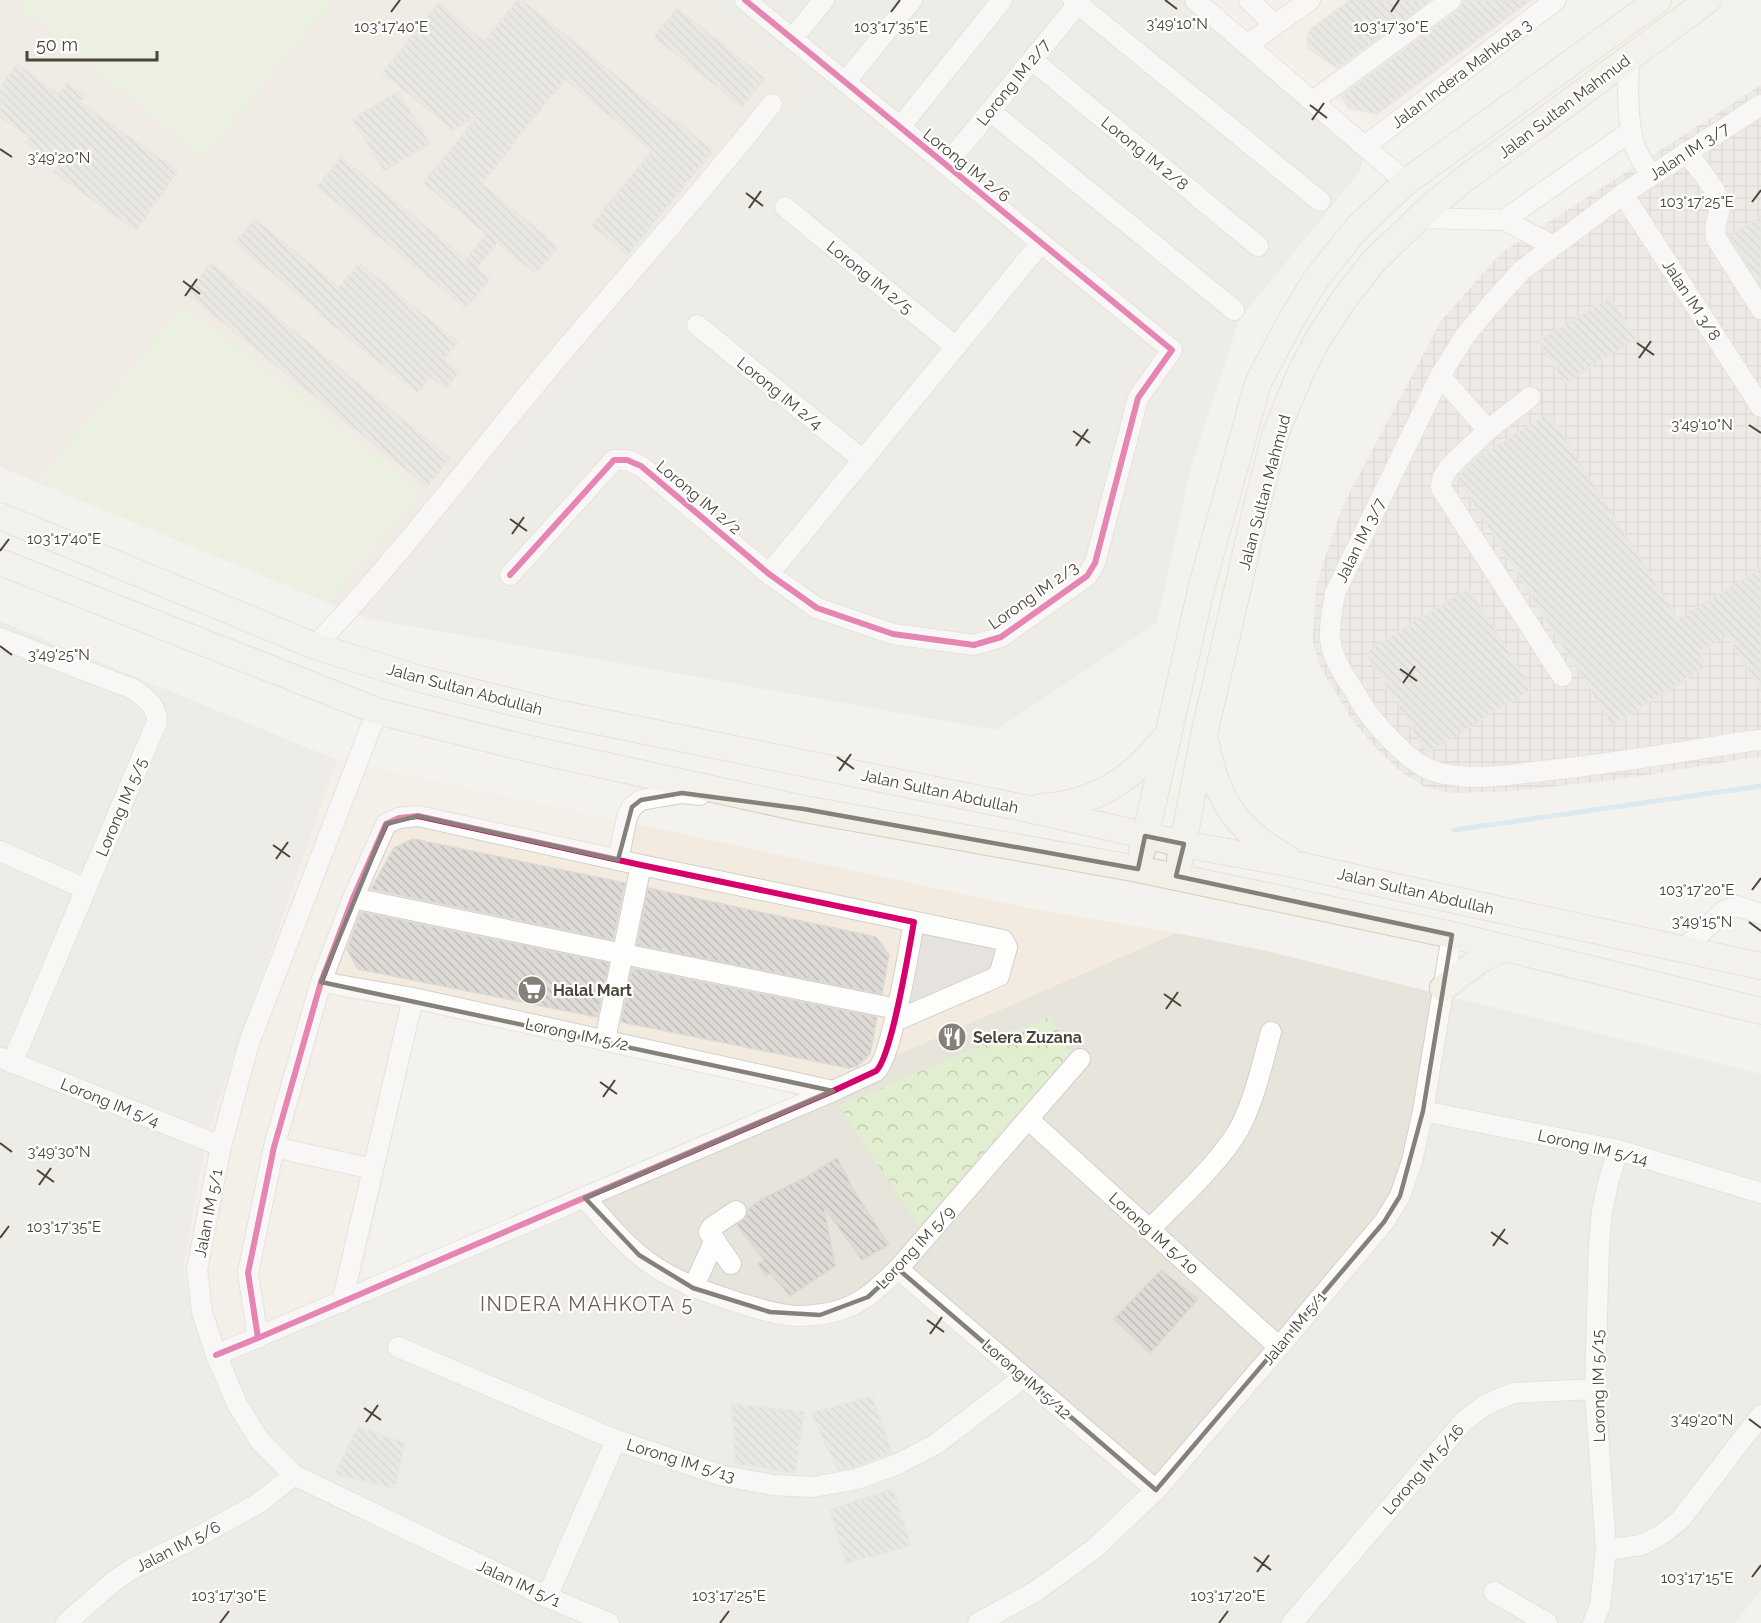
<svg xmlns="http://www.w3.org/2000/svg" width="1761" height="1623" font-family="Raleway,sans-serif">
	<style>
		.residential { fill: #e7e4dc }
		.commercial { fill: #f3ebdf }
		.industrial { fill: url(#industrial-grid) }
		.education { fill: #eae5da }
		.park { fill: url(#park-crowns) }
		.garden { fill: #e1eecf }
		.parking { fill: #e6e3df }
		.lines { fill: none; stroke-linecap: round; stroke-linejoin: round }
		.stream { stroke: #c0ddf1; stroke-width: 5 }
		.building { fill: url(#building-back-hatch); stroke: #dcd9d4; stroke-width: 1.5 }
		.minor-casing { stroke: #d2d0cb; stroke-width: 22 }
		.major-casing { stroke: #d6cebb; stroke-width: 28 }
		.minor { stroke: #fdfdfc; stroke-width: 20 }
		.major { stroke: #f2efe6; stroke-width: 26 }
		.cycleway-casing { stroke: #fff; stroke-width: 10 }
		.cycleway { stroke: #d6006c; stroke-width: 6 }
		.marked { fill: none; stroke: #868178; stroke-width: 4.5; stroke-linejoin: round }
		.ticks { fill: none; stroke: #4b4439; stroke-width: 2 }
		.labels { text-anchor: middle; stroke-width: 4.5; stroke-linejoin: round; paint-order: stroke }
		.street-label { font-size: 16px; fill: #4b4439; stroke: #fff }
		.poi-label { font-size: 16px; font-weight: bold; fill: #4b4439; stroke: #fff; text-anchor: start }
		.quarter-label { font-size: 20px; letter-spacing: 1.5px; fill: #6e6250; stroke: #fff }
		.ticks-label { font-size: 15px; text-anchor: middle; fill: #4b4439; stroke: #fff; stroke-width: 4.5; stroke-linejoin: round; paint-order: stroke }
	</style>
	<defs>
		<pattern id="industrial-grid" width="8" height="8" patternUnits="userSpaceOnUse" patternTransform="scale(1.5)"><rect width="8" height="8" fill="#e6e2de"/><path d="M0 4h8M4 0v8" fill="none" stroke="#c7c3bf"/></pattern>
		<pattern id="park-crowns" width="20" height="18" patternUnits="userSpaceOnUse" patternTransform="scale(1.5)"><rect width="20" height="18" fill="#e1eecf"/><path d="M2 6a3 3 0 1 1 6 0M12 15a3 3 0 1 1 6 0" fill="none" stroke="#c3cdb2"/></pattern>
		<pattern id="building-back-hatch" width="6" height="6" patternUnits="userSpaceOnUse" patternTransform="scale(1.5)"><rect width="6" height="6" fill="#dedbd6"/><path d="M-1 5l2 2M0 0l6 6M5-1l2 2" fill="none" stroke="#c0bdb8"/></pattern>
	</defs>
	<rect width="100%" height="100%" fill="#f4f2ee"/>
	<g class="residential">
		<path d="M705 0H1201L1365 142 1361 170 1239 320 1190 471 1157 623 996 730 365 618 805 84Z"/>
		<path d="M0 621 337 760 207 1134 205 1357 1176 933 1267 951 1761 1074V1590L1735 1623H0Z"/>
	</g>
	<g class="commercial">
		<path d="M1219 0H1548L1369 126 1274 50Z"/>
		<path d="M337 760 1027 908 1176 933 805 1095 419 1010 360 1289 205 1357 193 1314 183 1269 207 1134Z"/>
	</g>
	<path class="industrial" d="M1761 85V757L1750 758 1615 780 1504 792 1449 793 1423 786 1400 771 1375 747 1352 720 1319 665 1313 641 1316 585 1342 507 1441 321 1501 253Z"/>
	<path class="education" d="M0 0H705L805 84 365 618 0 467Z"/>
	<path class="park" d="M1050 1016 1071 1052 919 1226 839 1106Z"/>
	<g class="garden">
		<path d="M23 0H334L203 159 18 6Z"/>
		<path d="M184 305 422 492 329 603 36 482Z"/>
	</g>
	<path class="parking" d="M924 927 1002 950 997 974 907 1012Z"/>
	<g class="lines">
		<path class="stream" d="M1454 830 1761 786"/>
	</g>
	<g class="building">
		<path d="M517 0H522L675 123 677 121 713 151 628 255 591 225 652 150 565 80 517 138H518L482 184 547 237 546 238 558 247 536 274 497 243 477 268 490 279 466 308 317 187 341 157 466 259 486 234 423 183 479 114 453 130 382 73 438 3 484 41Z"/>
		<path d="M1350 0H1431L1337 68 1308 48 1307 38 1311 29Z"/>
		<path d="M1463 0H1531L1377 114 1349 108 1341 96 1458 10 1462 5Z"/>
		<path d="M677 8 765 78 742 107 654 37Z"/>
		<path d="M17 64 59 94 67 83 85 96 80 102 178 171 136 231 53 172 58 165 26 143 29 137 0 117V88Z"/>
		<path d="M398 91 430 144 384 171 352 119Z"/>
		<path d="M1761 216V287L1729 236Z"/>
		<path d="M255 219 339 287 359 263 458 342 444 360 460 372 446 389 430 377 418 393 318 314 320 312 235 243Z"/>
		<path d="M211 263 450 458 427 487 186 293Z"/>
		<path d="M1610 297 1636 339 1565 383 1538 341Z"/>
		<path d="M1549 413 1678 619 1761 568V690L1727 635 1699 652 1707 666 1612 725 1457 477 1475 459Z"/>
		<path d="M1469 588 1532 689 1427 753 1365 652Z"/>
		<path d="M413 839 625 883 613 940 371 889 394 848Z"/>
		<path d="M648 888 876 937 889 955 882 994 637 945Z"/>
		<path d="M361 912 609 963 597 1017 358 969 347 949Z"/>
		<path d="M632 968 877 1017 870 1054 857 1066 849 1068 621 1022Z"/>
		<path d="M837 1158 855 1192 889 1245 862 1260 824 1207 835 1266 790 1296 770 1273 766 1276 758 1264 764 1260 737 1225 746 1217 748 1209 762 1199 806 1177Z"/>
		<path d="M1161 1270 1198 1299 1150 1353 1114 1319Z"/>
		<path d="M872 1396 892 1453 854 1467 838 1470 811 1413Z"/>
		<path d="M732 1403 804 1412 795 1474 735 1463Z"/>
		<path d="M358 1427 405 1443 395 1489 335 1474Z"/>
		<path d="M893 1489 911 1546 846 1563 830 1509Z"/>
	</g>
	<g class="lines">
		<g class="minor-casing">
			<g id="minor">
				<path d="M1073 0 1320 201"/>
				<path d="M1195 0 1406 182"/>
				<path d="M1249 0 1275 25"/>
				<path d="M792 39 824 0"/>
				<path d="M1247 45 1310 0"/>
				<path d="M1630 57C1627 81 1627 124 1635 146 1638 156 1645 166 1651 175"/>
				<path d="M1032 60 1258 246"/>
				<path d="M845 82 912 0"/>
				<path d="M1313 101 1451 0"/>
				<path d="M1761 105 1623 194 1521 271 1493 302 1465 336 1440 376 1335 593C1333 608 1329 623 1330 638 1332 661 1348 680 1359 699 1372 722 1408 762 1433 771 1466 782 1508 775 1542 771 1611 764 1680 752 1749 741L1761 740"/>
				<path d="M990 111 1234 310"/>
				<path d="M900 127 1002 0"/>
				<path d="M1365 146 1556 0"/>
				<path d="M1686 152C1695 164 1719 191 1720 205 1720 218 1713 222 1716 238L1761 309"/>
				<path d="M946 165 1081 0"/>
				<path d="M1623 194 1761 407"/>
				<path d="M785 207 956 347"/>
				<path d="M1418 218 1504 220 1554 246"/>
				<path d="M1504 220 1631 131"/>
				<path d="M697 325 863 460"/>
				<path d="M1440 376 1488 430"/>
				<path d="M1530 397 1488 430 1449 467 1442 479 1441 488 1562 676"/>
				<path d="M769 574 1041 243"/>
				<path d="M510 575 614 460H627L641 466 769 574 817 608 893 634 974 645 1001 637 1087 576 1095 563 1138 398 1172 350 745 0"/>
				<path d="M0 638 133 689C146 698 157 706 157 722L12 1063"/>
				<path d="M315 646C397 560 470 463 546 372 621 282 700 195 772 104"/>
				<path d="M377 711 249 1043 221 1146 197 1269 202 1312 216 1355 237 1404 260 1441 294 1475 547 1597 609 1623"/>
				<path d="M0 851 86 889"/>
				<path d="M618 860 627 817 632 807 641 800 682 793 700 795"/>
				<path d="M353 898 623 954 897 1009"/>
				<path d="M1684 949 1725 910 1737 906 1761 914"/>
				<path d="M321 982 413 998 833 1091"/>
				<path d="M605 1040 641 865"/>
				<path d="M1 1058 221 1146"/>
				<path d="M1423 1111 1618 1150 1761 1193"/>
				<path d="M1028 1119 1279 1347"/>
				<path d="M274 1147 373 1169"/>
				<path d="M585 1198C602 1217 618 1238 638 1254 667 1279 701 1290 736 1302 756 1308 777 1315 798 1316 813 1316 829 1314 843 1309 866 1301 881 1285 898 1269L1080 1059"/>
				<path d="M1150 1229C1178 1200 1219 1164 1239 1129 1255 1099 1262 1064 1271 1032"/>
				<path d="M731 1264 709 1232 712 1227 736 1211"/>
				<path d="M898 1269 1156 1490"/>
				<path d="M693 1288 715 1240"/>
				<path d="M342 1302 413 998"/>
				<path d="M258 1338 248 1273 274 1147 321 982 353 898 386 824 399 818 418 816 641 865 1003 940 1007 947 999 976 895 1021"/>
				<path d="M398 1347 616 1440 720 1475 773 1485 813 1487 857 1479 898 1464 936 1444 1024 1377"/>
				<path d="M216 1355 833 1091 876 1071C892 1057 909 948 914 922"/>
				<path d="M1606 1550 1641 1545 1661 1535 1680 1520 1761 1415"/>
				<path d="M1494 1592 1547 1623"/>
				<path d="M547 1597 616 1440"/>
				<path d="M66 1623 114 1581 132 1569 203 1534 259 1503 294 1475"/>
				<path d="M978 1623 1036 1591 1094 1549 1156 1490 1279 1347 1384 1222 1400 1196 1412 1161 1423 1111 1452 935"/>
				<path d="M1292 1623 1464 1421 1485 1405 1513 1393 1595 1389"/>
				<path d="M1593 1623 1600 1606 1606 1550 1595 1389 1599 1244 1602 1212 1608 1183 1618 1150"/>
			</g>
		</g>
		<g class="major-casing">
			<g id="major">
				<path d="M0 516 315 646 420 679 552 712 1019 807 1184 844 1298 865 1459 901 1761 966"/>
				<path d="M0 562 377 711 530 749 804 809 1138 869 1452 935 1761 1011"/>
				<path d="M1206 744C1217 801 1237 830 1287 858"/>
				<path d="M1040 807C1067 806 1098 797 1120 781 1139 769 1153 751 1168 735"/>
				<path d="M1142 851 1202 585 1258 383 1290 322 1316 279 1357 228 1406 182 1658 0"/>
				<path d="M1180 859 1204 735 1255 513 1276 432 1301 372 1318 339 1344 299 1374 261 1428 209 1466 178 1708 0"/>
				<path d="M1443 988 1480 960 1504 948"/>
			</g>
		</g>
		<use href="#minor" class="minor"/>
		<use href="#major" class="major"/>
		<g class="cycleway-casing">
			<g id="cycleway">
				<path d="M510 575 614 460H627L641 466 769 574 817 608 893 634 974 645 1001 637 1087 576 1095 563 1138 398 1172 350 745 0"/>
				<path d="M216 1355 258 1338 833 1091 876 1071C892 1057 909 948 914 922L641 865 418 816 399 818 386 824 353 898 321 982 274 1147 248 1273 258 1338"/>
			</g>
		</g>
		<use href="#cycleway" class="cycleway"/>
	</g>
	<path d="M0 0H1761V1623H0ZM682 793 804 809 1138 869 1145 836 1184 844 1176 876 1452 935 1423 1111 1400 1196 1384 1222 1156 1490 898 1269 868 1297 820 1315 770 1312 693 1288 639 1255 585 1198 833 1091 321 982 386 824 418 816 618 860 632 807 641 800Z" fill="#f4f2ee" fill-opacity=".55" fill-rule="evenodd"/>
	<path class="marked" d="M682 793 804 809 1138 869 1145 836 1184 844 1176 876 1452 935 1423 1111 1400 1196 1384 1222 1156 1490 898 1269 868 1297 820 1315 770 1312 693 1288 639 1255 585 1198 833 1091 321 982 386 824 418 816 618 860 632 807 641 800Z"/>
	<path class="ticks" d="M1165 0 1177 9M391 12 400 0M891 12 900 0M1391 12 1399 0M1310 105 1327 118M1312 120 1324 103M0 149 12 157M746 193 763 206M1752 202 1761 190M749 208 761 191M183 281 200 294M185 296 197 279M1637 343 1654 355M1639 358 1651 341M1749 425 1761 433M1073 431 1090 443M1076 446 1088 429M510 519 527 531M512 534 524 517M0 551 9 539M0 646 12 655M1400 669 1417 681M1403 683 1415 666M837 757 854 769M839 771 851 754M273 845 290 857M276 859 288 842M1752 890 1761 878M1749 922 1761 931M1164 994 1181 1006M1166 1009 1178 992M600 1082 617 1094M603 1097 615 1080M0 1143 12 1152M37 1170 54 1182M39 1185 51 1168M1491 1232 1508 1244M0 1238 9 1226M1493 1246 1505 1229M927 1320 944 1332M930 1334 942 1317M364 1408 381 1420M1749 1419 1761 1428M366 1422 378 1405M1254 1557 1271 1570M1257 1572 1269 1555M1752 1577 1761 1565M220 1623 229 1611M720 1623 729 1611M1219 1623 1228 1611"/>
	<defs>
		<g id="supermarket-disc" transform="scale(1.5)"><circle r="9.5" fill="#868178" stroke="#fff"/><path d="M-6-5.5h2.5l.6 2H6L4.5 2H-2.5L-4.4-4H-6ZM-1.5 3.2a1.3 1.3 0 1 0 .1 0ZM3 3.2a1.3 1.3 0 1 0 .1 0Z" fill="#fff"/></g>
		<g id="restaurant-disc" transform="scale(1.5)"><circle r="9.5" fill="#868178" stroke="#fff"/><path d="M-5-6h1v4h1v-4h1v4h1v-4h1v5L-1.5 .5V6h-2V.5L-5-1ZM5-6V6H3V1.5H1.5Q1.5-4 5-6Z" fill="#fff"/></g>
	</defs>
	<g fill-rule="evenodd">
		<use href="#supermarket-disc" x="532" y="990"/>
		<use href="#restaurant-disc" x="952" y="1037"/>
	</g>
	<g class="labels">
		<g class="street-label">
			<text transform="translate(1461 73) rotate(-37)" y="6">Jalan Indera Mahkota 3</text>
			<text transform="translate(1013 82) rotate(-51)" y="6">Lorong IM 2/7</text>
			<text transform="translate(1564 106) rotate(-37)" y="6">Jalan Sultan Mahmud</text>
			<text transform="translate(1689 151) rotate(-33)" y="6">Jalan IM 3/7</text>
			<text transform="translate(1145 153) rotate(39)" y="6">Lorong IM 2/8</text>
			<text transform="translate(967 165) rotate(39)" y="6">Lorong IM 2/6</text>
			<text transform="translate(870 277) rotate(39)" y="6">Lorong IM 2/5</text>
			<text transform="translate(1692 300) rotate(57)" y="6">Jalan IM 3/8</text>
			<text transform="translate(780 393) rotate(39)" y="6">Lorong IM 2/4</text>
			<text transform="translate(1264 492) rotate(-75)" y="6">Jalan Sultan Mahmud</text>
			<text transform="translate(699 497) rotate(40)" y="6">Lorong IM 2/2</text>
			<text transform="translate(1360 540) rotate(-64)" y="6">Jalan IM 3/7</text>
			<text transform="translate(1033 595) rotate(-35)" y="6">Lorong IM 2/3</text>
			<text transform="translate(465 689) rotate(15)" y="6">Jalan Sultan Abdullah</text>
			<text transform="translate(940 791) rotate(12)" y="6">Jalan Sultan Abdullah</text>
			<text transform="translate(121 807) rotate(-67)" y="6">Lorong IM 5/5</text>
			<text transform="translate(1416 891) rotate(13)" y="6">Jalan Sultan Abdullah</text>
			<text transform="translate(577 1034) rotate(12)" y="6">Lorong IM 5/2</text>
			<text transform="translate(110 1102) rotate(22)" y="6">Lorong IM 5/4</text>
			<text transform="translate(1593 1147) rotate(13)" y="6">Lorong IM 5/14</text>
			<text transform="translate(208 1213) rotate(-79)" y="6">Jalan IM 5/1</text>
			<text transform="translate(1154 1233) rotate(42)" y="6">Lorong IM 5/10</text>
			<text transform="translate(915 1247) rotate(-47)" y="6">Lorong IM 5/9</text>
			<text transform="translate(1294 1328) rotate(-50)" y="6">Jalan IM 5/1</text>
			<text transform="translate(1027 1379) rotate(41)" y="6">Lorong IM 5/12</text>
			<text transform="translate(1598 1386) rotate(-91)" y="6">Lorong IM 5/15</text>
			<text transform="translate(681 1460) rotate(17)" y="6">Lorong IM 5/13</text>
			<text transform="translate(1423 1469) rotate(-49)" y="6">Lorong IM 5/16</text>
			<text transform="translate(178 1546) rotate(-27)" y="6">Jalan IM 5/6</text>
			<text transform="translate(519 1583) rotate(25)" y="6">Jalan IM 5/1</text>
		</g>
		<g class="poi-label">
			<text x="553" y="996">Halal Mart</text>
			<text x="973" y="1043">Selera Zuzana</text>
		</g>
		<g class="quarter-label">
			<text x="587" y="1311">INDERA MAHKOTA 5</text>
		</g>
	</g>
	<g class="ticks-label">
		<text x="1177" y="29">3°49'10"N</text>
		<text x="1391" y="32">103°17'30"E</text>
		<text x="391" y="32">103°17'40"E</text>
		<text x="891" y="32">103°17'35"E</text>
		<text x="59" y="163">3°49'20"N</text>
		<text x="1697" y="207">103°17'25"E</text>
		<text x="1702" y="430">3°49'10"N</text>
		<text x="64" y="544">103°17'40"E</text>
		<text x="59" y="660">3°49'25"N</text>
		<text x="1697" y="895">103°17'20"E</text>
		<text x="1702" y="927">3°49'15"N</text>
		<text x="59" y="1157">3°49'30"N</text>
		<text x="64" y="1232">103°17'35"E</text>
		<text x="1702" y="1425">3°49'20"N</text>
		<text x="1697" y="1583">103°17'15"E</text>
		<text x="229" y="1601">103°17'30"E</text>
		<text x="729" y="1601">103°17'25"E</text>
		<text x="1228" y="1601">103°17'20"E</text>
	</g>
	<path d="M27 51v9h130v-9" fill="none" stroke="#4b4439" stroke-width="3"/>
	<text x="36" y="51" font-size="18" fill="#4b4439" stroke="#ffffff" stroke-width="4.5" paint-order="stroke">50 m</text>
</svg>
